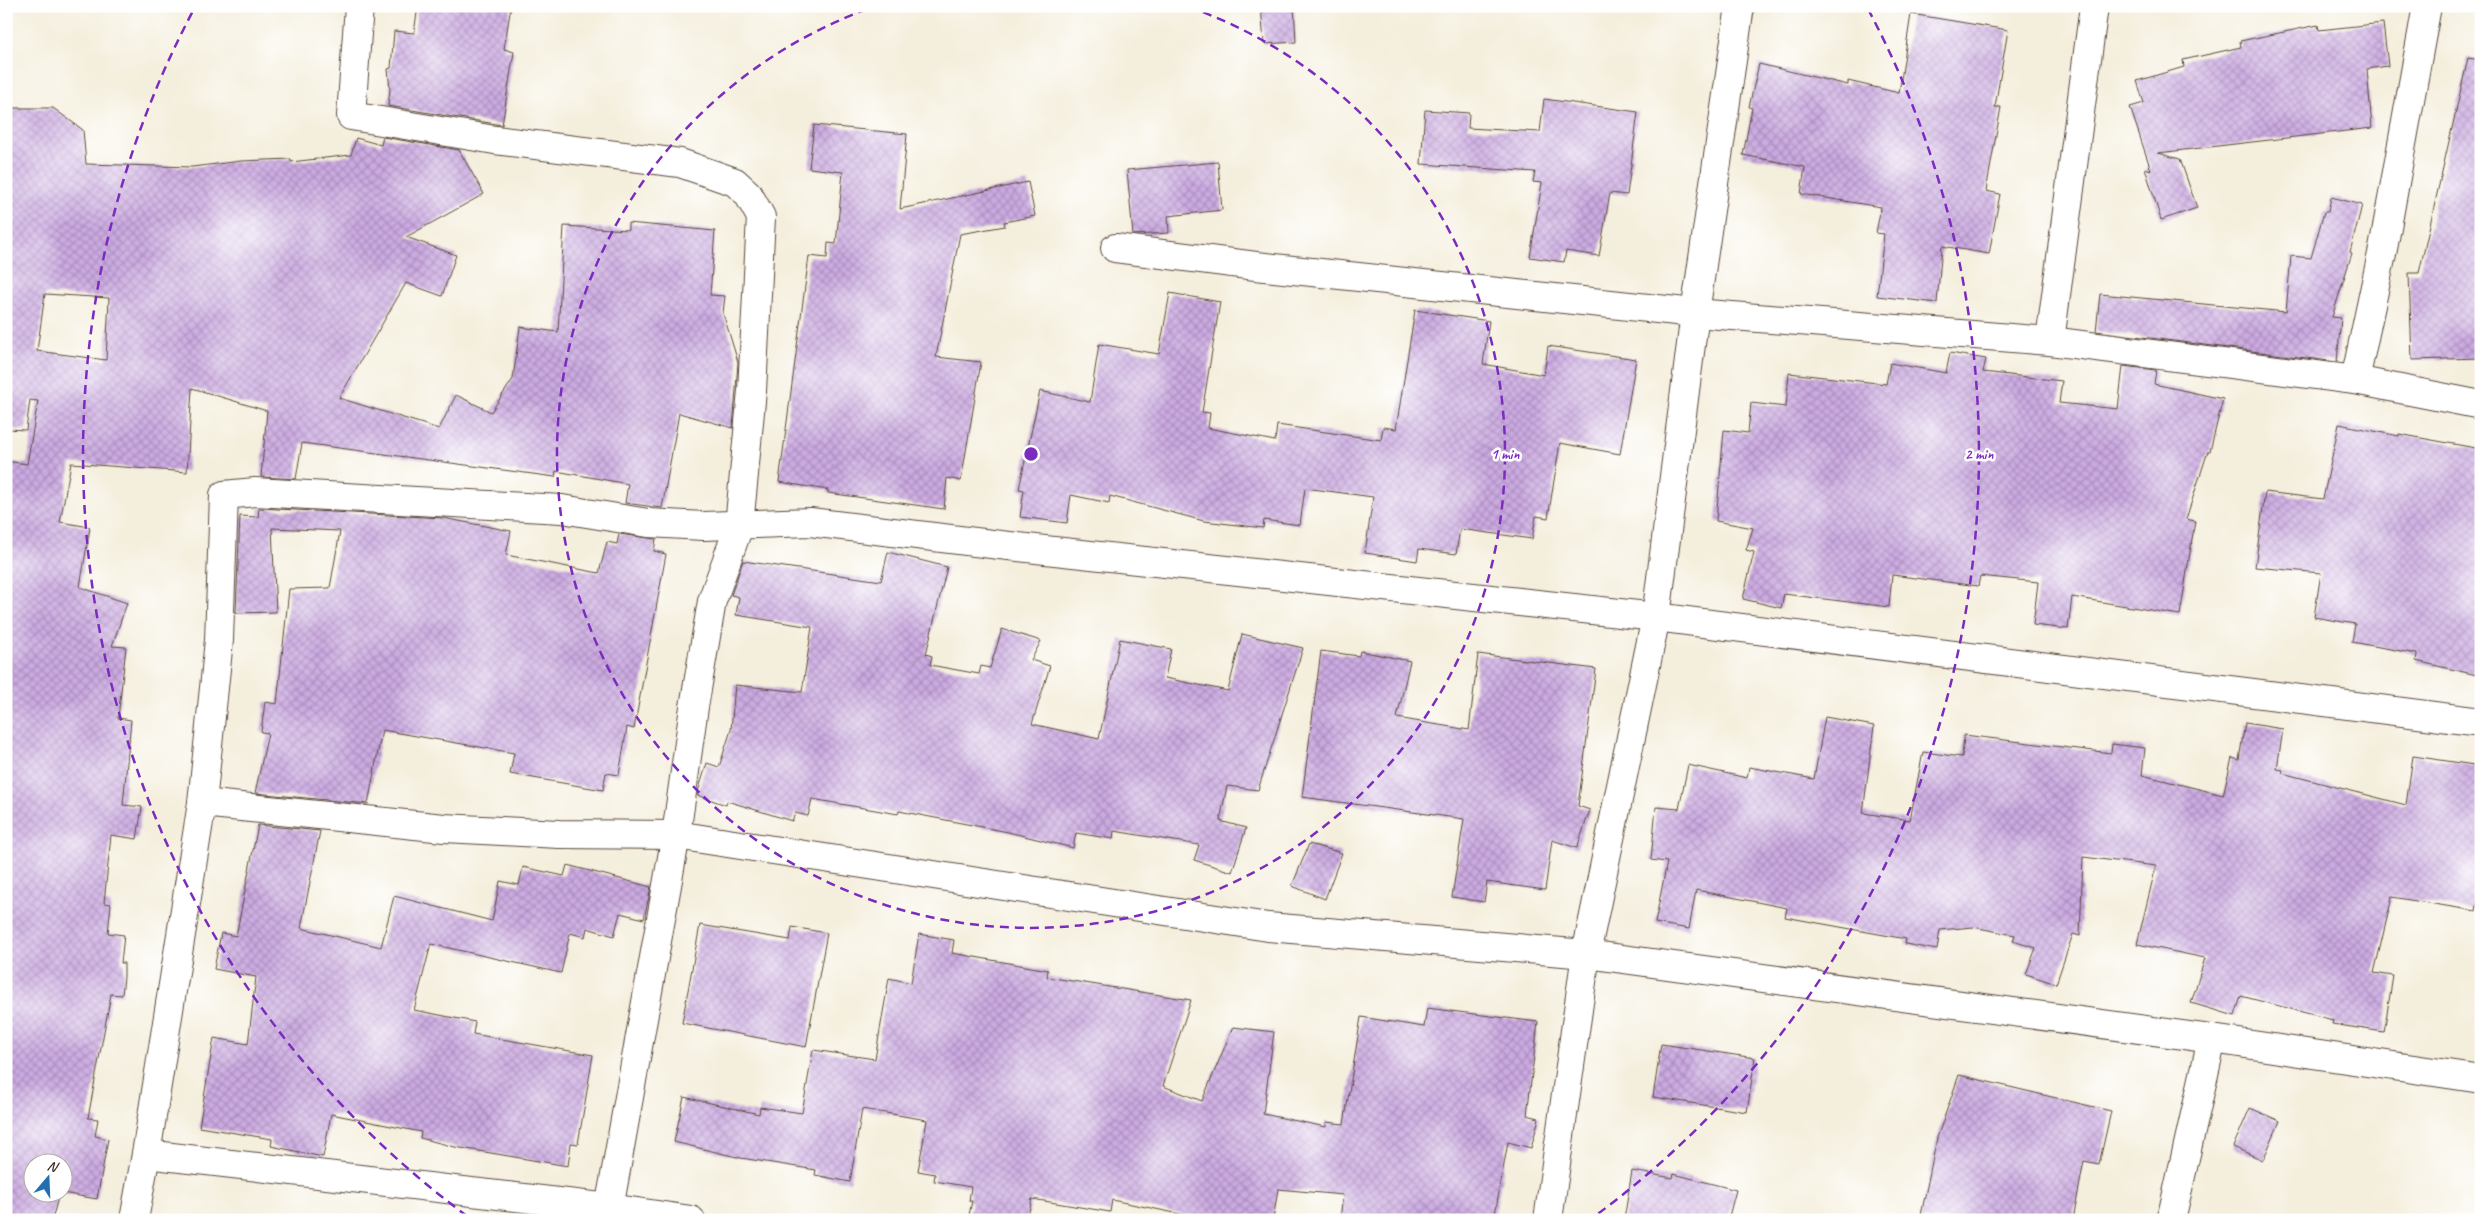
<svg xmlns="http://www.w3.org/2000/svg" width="2487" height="1226" font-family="Caveat,sans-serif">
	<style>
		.building { fill: url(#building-cross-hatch); fill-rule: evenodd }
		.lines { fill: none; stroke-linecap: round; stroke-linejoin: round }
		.street-casing { stroke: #57473a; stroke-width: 30 }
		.street { stroke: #fff; stroke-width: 28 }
		.ring { fill: none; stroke: #7b2cbf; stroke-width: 2.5; stroke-dasharray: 9 6 }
		.centre { fill: #7b2cbf; stroke: #fff; stroke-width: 2.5 }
		.ring-label { font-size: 15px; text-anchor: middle; font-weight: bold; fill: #7b2cbf; stroke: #fff; stroke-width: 5; stroke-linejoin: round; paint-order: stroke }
	</style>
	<defs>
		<pattern id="building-cross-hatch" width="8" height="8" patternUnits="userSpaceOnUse" patternTransform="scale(1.25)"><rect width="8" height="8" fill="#ccabe3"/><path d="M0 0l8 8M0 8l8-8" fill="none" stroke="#a78bb7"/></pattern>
	</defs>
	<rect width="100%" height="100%" fill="#fff"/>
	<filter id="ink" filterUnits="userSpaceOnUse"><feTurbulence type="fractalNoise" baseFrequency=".02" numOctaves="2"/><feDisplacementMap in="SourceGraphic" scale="10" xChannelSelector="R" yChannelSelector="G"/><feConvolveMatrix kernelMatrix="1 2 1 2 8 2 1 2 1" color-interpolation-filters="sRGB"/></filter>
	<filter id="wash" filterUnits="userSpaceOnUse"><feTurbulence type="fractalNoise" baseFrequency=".0096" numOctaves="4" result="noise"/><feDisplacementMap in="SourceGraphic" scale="20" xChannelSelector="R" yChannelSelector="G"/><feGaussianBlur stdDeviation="1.12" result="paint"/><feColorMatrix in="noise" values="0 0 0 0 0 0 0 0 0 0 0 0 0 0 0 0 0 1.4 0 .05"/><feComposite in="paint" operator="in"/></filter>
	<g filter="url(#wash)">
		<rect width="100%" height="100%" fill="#f4eedc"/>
		<g id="blocks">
			<g class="building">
				<path d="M418 6H511L504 49 514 52 502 125 388 106 390 90 388 69 391 68 394 31 414 33Z"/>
				<path d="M1261 6H1294L1296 42 1264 44Z"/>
				<path d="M1911 14 2008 30 1995 107H2001L1986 191 2000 194 1989 254 1942 246 1937 303 1877 296 1884 234 1876 233 1881 207 1801 194 1805 167 1743 155 1752 108 1749 107 1759 64 1848 85V81L1899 93Z"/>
				<path d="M2383 23 2388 66 2367 69 2372 128 2158 153 2180 159 2197 208 2161 220 2145 168 2151 170 2130 107 2144 103 2137 81 2184 67 2183 60 2241 47 2240 41 2318 25 2319 30Z"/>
				<path d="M2468 58 2481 60V358L2412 360 2409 273H2419Z"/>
				<path d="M1544 99 1638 112 1627 195 1610 193 1599 256 1566 251 1564 262 1530 257 1542 183 1533 182 1535 172 1421 164 1425 110 1469 113 1468 128 1540 132Z"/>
				<path d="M6 108H53L83 130 86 164 192 167 241 161 291 159V162L351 155 356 138 381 145 383 137 459 150 484 194 406 237 456 255 442 296 406 283 339 398 439 429 456 395 491 412 513 379 520 327 558 332 564 226 628 230V223L715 231 710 295 725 296 723 313 738 362 733 428 679 413 662 508 625 503 628 484 556 471 555 477 302 443 296 479 261 477 267 411 192 388 187 472 71 463 60 522 90 527 80 587 127 603 112 646 126 647 118 718 131 720 123 805 142 807 137 839 111 835 104 903 111 904 108 933 124 935 121 963H124V977L122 995 111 994 88 1118 98 1119 95 1136 108 1139 97 1199 62 1193V1164H32V1194H59L52 1220H6V461L27 464 38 401 30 400 26 430 6 429ZM45 294 109 298 106 360 37 351Z"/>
				<path d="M814 125 907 134 900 209 1028 182 1035 216 1004 222 1005 226 960 234 936 357 981 362 961 481 947 478 944 509 828 493V490L779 482 809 256 827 258 828 243 836 244 843 172 809 168Z"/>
				<path d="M1218 162 1222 210 1168 216 1169 233 1133 235 1127 170Z"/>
				<path d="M2331 197 2362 205 2350 252 2352 253 2332 317 2341 318 2337 362 2096 331 2100 294 2286 312 2291 256 2311 258 2324 212H2328Z"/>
				<path d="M1170 293 1220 302 1202 412 1210 413 1208 428 1275 441 1277 425 1381 440 1383 427 1396 429 1415 310 1489 321 1483 364 1544 375 1548 346 1636 359 1620 454 1560 443 1548 518 1536 516 1532 539 1460 529 1456 554 1419 549 1417 561 1365 553 1373 497 1305 488 1300 525 1264 520 1263 528 1204 521 1110 496 1109 503 1071 495 1067 523 1020 517 1024 490 1019 489 1040 391 1090 402 1099 344 1159 354Z"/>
				<path d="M1950 353 1986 359 1983 372 2062 381 2059 403 2118 409 2123 366 2156 370 2154 384 2223 399 2210 451H2208L2186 519 2195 521 2180 615 2072 597 2068 629 2033 625 2038 582 1980 576 1978 586 1892 575 1889 607 1784 594 1781 608 1743 599 1754 552 1746 550 1753 528 1716 521 1724 430 1748 433 1751 403 1786 407 1789 373 1886 384 1890 363 1946 373Z"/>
				<path d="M2339 424 2399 436V434L2481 449V676L2416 661 2417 654 2352 642 2355 624 2314 617 2321 573 2255 567 2265 492 2323 499Z"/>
				<path d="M259 508 443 518 511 531 506 555 599 573 607 542 617 544 619 534 656 539 654 551 666 554 634 729 627 727 619 775 606 773 603 790 510 774 514 753 382 730 368 804 255 793 268 733 261 732 265 702 277 704 289 589 330 588 340 531 272 528 276 612 236 613 240 516 258 517Z"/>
				<path d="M888 552 947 567 926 654 932 656 930 665 979 674 981 666 990 668 1002 629 1041 641 1031 660 1050 666 1032 724 1099 739 1120 639 1171 649 1165 678 1228 691 1242 634 1303 648 1258 790 1227 786 1220 821 1246 828 1232 872 1194 860 1199 845 1114 831 1113 839 1076 833 1073 848 1008 832 899 811 898 814 812 799 808 816 795 813 792 821 727 801 726 805 697 795 707 763 719 767 731 730 735 685 802 692 812 627 736 615 739 597 731 595 743 561 881 581Z"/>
				<path d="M1321 651 1359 656 1360 651 1410 661 1397 718 1469 730 1478 654 1596 669 1578 806 1590 810 1577 848 1552 840 1545 890 1487 882 1484 902 1452 897 1464 819 1302 797Z"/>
				<path d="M1825 717 1874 726 1863 813 1910 820 1923 752 1962 757 1964 735 2111 753 2112 744 2145 748 2142 775 2223 795 2232 758 2239 760 2245 723 2283 729 2277 769 2283 770 2282 773 2406 805 2413 756 2481 766V884L2476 911 2392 897 2374 973 2393 976 2384 1032 2332 1024 2333 1020 2241 996 2235 1016 2191 1003 2205 958 2137 944 2156 866 2083 857 2080 936 2073 934 2056 984 2026 974 2036 948 2013 941 2015 935 1973 927 1940 930 1937 950 1905 944 1906 939 1785 917 1787 908 1696 890 1689 929 1655 923 1667 862 1651 860 1656 807 1679 809 1688 765 1747 778 1749 767 1814 779Z"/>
				<path d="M258 825 320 831 301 928 381 947 394 896 492 921 500 881 519 885 523 867 564 876 567 865 651 887 644 919 620 913 614 936 587 928 585 937 570 933 561 973 431 944 414 1010 475 1022 473 1034 593 1055 578 1144 571 1143 568 1166 455 1147 420 1138 421 1132 331 1114 323 1157 271 1146 272 1139 199 1127 214 1038 248 1044 256 977 214 969 221 933 236 936Z"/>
				<path d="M1309 844 1342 853 1325 899 1292 886Z"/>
				<path d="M700 925 790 940 792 927 827 933 806 1047 682 1023Z"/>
				<path d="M919 934 954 940 952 953 1048 970 1047 977 1191 1000 1163 1086 1202 1101 1233 1027 1274 1032 1263 1114 1326 1127V1122L1344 1124 1361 1017 1424 1027 1427 1008 1538 1022 1527 1115 1539 1118 1531 1148 1508 1142 1494 1220H1340L1343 1195 1278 1189 1273 1220H1209L1112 1200 1110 1212 1032 1199 1027 1220H968L972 1201H969L971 1187 934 1181 935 1174 918 1171 927 1120 862 1109 850 1182 815 1175 816 1170 741 1158 674 1142 684 1097 759 1114 760 1107 802 1113 813 1050 875 1059 889 978 911 983Z"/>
				<path d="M1661 1044 1755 1058 1747 1112 1653 1097Z"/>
				<path d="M1959 1075 2111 1111 2099 1164 2084 1161 2073 1220H1920L1937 1138Z"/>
				<path d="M2250 1108 2280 1121 2263 1160 2233 1147Z"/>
				<path d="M1632 1171 1673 1178 1674 1174 1736 1190 1728 1220H1624Z"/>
			</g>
		</g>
	</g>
	<g filter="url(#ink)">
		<use href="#blocks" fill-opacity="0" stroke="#57473a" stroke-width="1"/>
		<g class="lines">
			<g class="street-casing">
				<g id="street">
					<path d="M359 6 351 116 495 140 680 163 735 182 748 194 761 217 752 391 739 526 712 601 694 707 676 835 607 1220"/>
					<path d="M1115 248 1256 266 1695 313 2050 341 2355 380 2481 405"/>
					<path d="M2050 341 2094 6"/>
					<path d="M2355 380 2383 249 2427 6"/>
					<path d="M202 803 444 828 559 834 676 835 1268 927 1586 954 2212 1039 2481 1079"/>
					<path d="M146 1154 610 1208 691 1220"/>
					<path d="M134 1220 146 1154 202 803 219 640 224 495 255 492 562 509 648 523 704 526 810 522 1000 545 1656 617 2481 722"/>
					<path d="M1548 1220 1586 954 1656 617 1695 313 1740 6"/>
					<path d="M2171 1220 2212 1039"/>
				</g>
			</g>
			<use href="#street" class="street"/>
		</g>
	</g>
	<g class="ring">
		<path d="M1189 7A474 474 0 1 1 873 7"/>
		<path d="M467 1216A948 948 0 0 1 194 9M1868 9A948 948 0 0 1 1595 1216"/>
	</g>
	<circle cx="1031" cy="454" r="8" class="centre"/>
	<g class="ring-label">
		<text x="1505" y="459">1 min</text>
		<text x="1979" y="459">2 min</text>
	</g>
	<rect width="2487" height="1226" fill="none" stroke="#fff" stroke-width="25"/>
	<g transform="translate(48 1178) rotate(19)"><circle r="24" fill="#ffffff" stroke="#b1aaa5"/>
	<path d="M0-4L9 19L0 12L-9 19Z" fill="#1f6fb2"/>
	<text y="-8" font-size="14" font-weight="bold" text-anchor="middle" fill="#3b2a1e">N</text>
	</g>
</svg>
